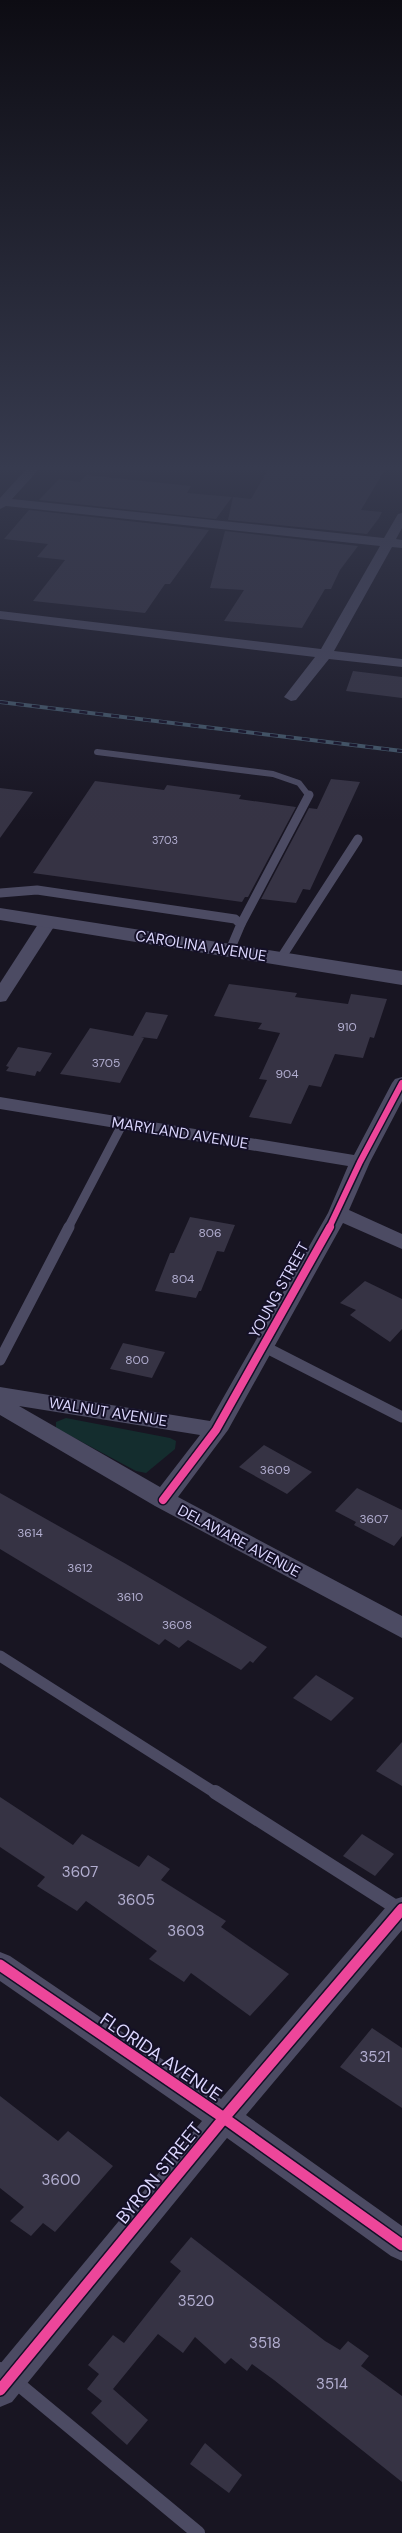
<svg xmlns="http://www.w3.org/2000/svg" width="402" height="2533" font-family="'DM Sans',sans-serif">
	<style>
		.green { fill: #142d2e }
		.building { fill: #363344 }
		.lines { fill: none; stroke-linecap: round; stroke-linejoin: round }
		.service-far3 { stroke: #4c4b63; stroke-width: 6 }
		.service-far2 { stroke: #4c4b63; stroke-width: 9 }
		.service-far1 { stroke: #4c4b63; stroke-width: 11 }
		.service { stroke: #4c4b63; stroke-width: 14 }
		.minor { fill: #4c4b63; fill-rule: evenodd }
		.tertiary { fill: #4c4b63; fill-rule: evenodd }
		.rail-casing { stroke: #455a6c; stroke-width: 4 }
		.rail { stroke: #141027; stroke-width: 2.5; stroke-dasharray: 8; stroke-linecap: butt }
		.cycleway-far2-casing { stroke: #141027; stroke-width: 9 }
		.cycleway-far1-casing { stroke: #141027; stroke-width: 11 }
		.cycleway-casing { stroke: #141027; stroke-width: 14 }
		.cycleway-far2 { stroke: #ed469a; stroke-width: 6 }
		.cycleway-far1 { stroke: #ed469a; stroke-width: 8 }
		.cycleway { stroke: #ed469a; stroke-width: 11 }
		.labels { text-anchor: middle; stroke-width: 4; stroke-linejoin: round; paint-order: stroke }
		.far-number-label { font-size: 11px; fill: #b2aed0 }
		.number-label { font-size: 12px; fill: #b2aed0 }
		.street-label { font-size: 15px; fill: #dcd7fe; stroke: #141027 }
		.near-number-label { font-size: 15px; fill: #b2aed0 }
		.near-street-label { font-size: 18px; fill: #dcd7fe; stroke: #141027 }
	</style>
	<rect width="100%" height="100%" fill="#181522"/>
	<path class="green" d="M66 1418 170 1438 176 1441 175 1449 146 1473 136 1471 56 1428V1422Z"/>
	<g class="building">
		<path d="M285 466H387L361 510 382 512 379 518 367 534 228 520 233 497 251 499 269 468 285 469Z"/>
		<path d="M86 475 191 486 187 493 232 497 216 519 39 500 59 479 80 482Z"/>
		<path d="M29 510 209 530 170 584H165L145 613 136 612 33 601 65 560 37 557 48 544 4 539Z"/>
		<path d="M225 531 358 546 340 570 331 589H325L302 628 224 621 244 590 210 588Z"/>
		<path d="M353 671 402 677V698L346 691Z"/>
		<path d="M331 779 360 782 310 890 303 889 296 903 261 899 309 808 317 809Z"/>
		<path d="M95 781 164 790 167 785 241 795 239 799 296 807 248 897H245L242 902 33 873Z"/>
		<path d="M0 788 33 792 0 838Z"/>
		<path d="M229 984 297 993 295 997 348 1004 351 994 387 999 374 1038 370 1037 363 1058 335 1054 321 1087 309 1085 291 1124 249 1117 267 1080 259 1079 280 1033 258 1029 262 1023 214 1016Z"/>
		<path d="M146 1012 168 1015 157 1039 141 1037 144 1038 120 1083 60 1074 90 1028 133 1036Z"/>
		<path d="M18 1047 52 1053 40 1072 37 1071 35 1076 6 1071 9 1067 6 1066Z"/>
		<path d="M190 1217 235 1225 224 1252 217 1251 201 1291H199L196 1298 155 1291 170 1253H174Z"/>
		<path d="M365 1281 402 1299V1329L390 1342 350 1315 356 1310 340 1303Z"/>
		<path d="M123 1343 165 1352 152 1378 110 1369Z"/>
		<path d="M264 1445 312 1472 287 1494 239 1467Z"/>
		<path d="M357 1488 402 1510V1536L394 1546 354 1525 356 1522 335 1511Z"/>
		<path d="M0 1493 126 1564 267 1647 253 1663 250 1661 241 1670 188 1640 179 1648 165 1639 159 1645 0 1549Z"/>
		<path d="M316 1675 354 1698 331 1721 293 1698Z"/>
		<path d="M402 1742V1786L376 1771Z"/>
		<path d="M0 1797 73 1845 82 1834 139 1867 148 1855 170 1869 161 1880 226 1921 221 1927 289 1974 250 2016 191 1973 184 1982 149 1959 157 1951 86 1901 77 1911 37 1886 45 1877 0 1847Z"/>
		<path d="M362 1834 394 1854 375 1876 343 1856Z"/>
		<path d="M372 2028 402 2048V2108L340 2067Z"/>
		<path d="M0 2096 58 2141 68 2131 113 2166 55 2232 43 2223 31 2236 10 2221 24 2207 0 2188Z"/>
		<path d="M191 2237 325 2341 340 2350 348 2341 369 2356 361 2366 402 2396V2482L274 2380 252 2364 247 2371 231 2358 225 2364 195 2337 183 2353 158 2334 113 2389 148 2420 127 2445 91 2413 102 2401 87 2389 99 2374 88 2365 113 2335 124 2343 181 2271 170 2262Z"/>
		<path d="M205 2443 242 2475 229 2493 190 2464Z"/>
	</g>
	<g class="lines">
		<path class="service-far3" d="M97 752 273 774 299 783 309 796"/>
		<g class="service-far2">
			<path d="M0 893 37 890 235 919 241 924 230 950"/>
			<path d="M241 924 309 795"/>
			<path d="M281 958 358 839"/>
			<path d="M68 1228 123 1123"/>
		</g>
		<g class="service-far1">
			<path d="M263 1346 402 1417"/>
			<path d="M0 1360 69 1227"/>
			<path d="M0 1656 217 1794"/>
		</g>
		<g class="service">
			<path d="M215 1792 402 1911"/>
			<path d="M0 2369 198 2533"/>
		</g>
		<g class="minor">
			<path d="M29 466H42L12 499 384 538 398 514 402 513V528L396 539 402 540V548L392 547 334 651 402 659V667L329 659 296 700 291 701 284 697 315 657 0 619V611L321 649 380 546 6 506 0 509V498Z"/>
			<path d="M48 917 54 918 57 922 6 1001 0 1002V983L42 918Z"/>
			<path d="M402 1077V1101L370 1162 349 1210 402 1234V1249L343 1223 228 1430 178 1497 402 1616V1638L155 1506 0 1415V1387L210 1421 328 1213 348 1166 0 1109V1097L354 1155 392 1083 395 1079ZM19 1406 200 1435 160 1487Z"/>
			<path d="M402 1897V1930L246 2115 402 2226V2261L391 2256 227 2138 12 2402 0 2407V2364L202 2121 0 1981V1952L10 1956 221 2099 392 1900Z"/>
		</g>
		<path class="tertiary" d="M0 908 402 971V985L0 920Z"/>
		<g class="rail-casing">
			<path id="rail" d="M0 702 402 751"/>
		</g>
		<use href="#rail" class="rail"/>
		<g class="cycleway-far2-casing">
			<path id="cycleway-far2" d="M329 1228 360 1162 402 1083"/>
		</g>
		<g class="cycleway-far1-casing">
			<path id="cycleway-far1" d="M163 1500 216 1430 330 1227"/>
		</g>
		<g class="cycleway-casing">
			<g id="cycleway">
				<path d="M0 1965 224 2118 402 2245"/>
				<path d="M0 2390 224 2118 402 1909"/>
			</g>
		</g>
		<use href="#cycleway-far2" class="cycleway-far2"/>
		<use href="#cycleway-far1" class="cycleway-far1"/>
		<use href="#cycleway" class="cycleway"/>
	</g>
	<linearGradient id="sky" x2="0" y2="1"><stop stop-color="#0d0c13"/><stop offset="0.57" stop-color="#373b4f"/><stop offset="1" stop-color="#373b4f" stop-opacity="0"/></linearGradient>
	<rect width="402" height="821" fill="url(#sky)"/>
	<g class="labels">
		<g class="far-number-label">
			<text x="165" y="844">3703</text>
		</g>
		<g class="number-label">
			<text x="347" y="1031">910</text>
			<text x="106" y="1067">3705</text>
			<text x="287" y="1078">904</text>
			<text x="210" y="1237">806</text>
			<text x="183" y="1283">804</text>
			<text x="137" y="1364">800</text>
			<text x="275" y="1474">3609</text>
			<text x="374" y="1523">3607</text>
			<text x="30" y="1537">3614</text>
			<text x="80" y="1572">3612</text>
			<text x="130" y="1601">3610</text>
			<text x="177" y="1629">3608</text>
		</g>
		<g class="street-label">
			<text transform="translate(201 946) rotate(9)" y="5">CAROLINA AVENUE</text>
			<text transform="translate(180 1133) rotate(9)" y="5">MARYLAND AVENUE</text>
			<text transform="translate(279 1290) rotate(-61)" y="5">YOUNG STREET</text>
			<text transform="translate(108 1412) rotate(9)" y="5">WALNUT AVENUE</text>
			<text transform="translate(239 1541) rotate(28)" y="5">DELAWARE AVENUE</text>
		</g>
		<g class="near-number-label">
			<text x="80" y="1877">3607</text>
			<text x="136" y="1905">3605</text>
			<text x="186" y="1936">3603</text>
			<text x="375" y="2062">3521</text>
			<text x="61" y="2185">3600</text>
			<text x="196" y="2306">3520</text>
			<text x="265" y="2348">3518</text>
			<text x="332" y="2389">3514</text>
		</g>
		<g class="near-street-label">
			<text transform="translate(161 2057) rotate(34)" y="6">FLORIDA AVENUE</text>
			<text transform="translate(159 2173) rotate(-51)" y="6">BYRON STREET</text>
		</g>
	</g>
</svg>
